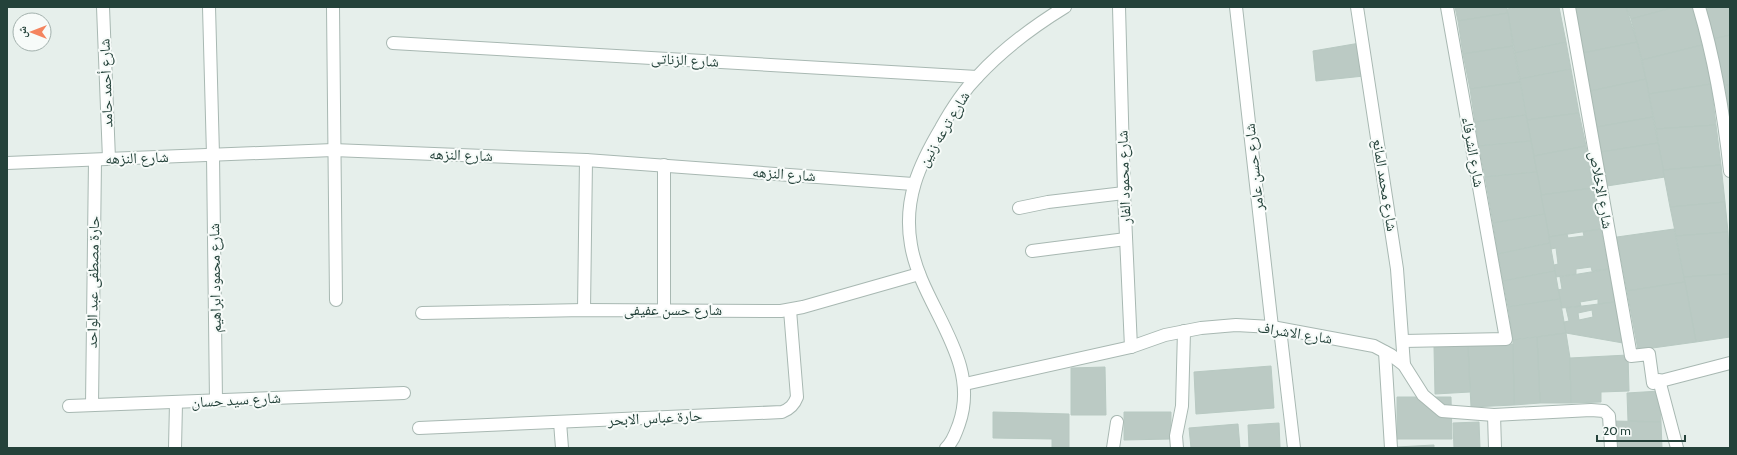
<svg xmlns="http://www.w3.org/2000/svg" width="1737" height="455" font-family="Cabin,'Noto Naskh Arabic',sans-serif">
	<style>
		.building { fill: #bbcac4; stroke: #b8c9c2; fill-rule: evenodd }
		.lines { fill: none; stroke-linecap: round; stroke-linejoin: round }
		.minor-casing { stroke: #a8b8b2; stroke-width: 14 }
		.minor { stroke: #fff; stroke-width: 12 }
		.labels { text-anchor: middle; stroke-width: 4; stroke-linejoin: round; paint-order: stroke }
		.street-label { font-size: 15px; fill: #24423a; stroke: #f7fbf9 }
	</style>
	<rect width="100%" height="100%" fill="#e6efeb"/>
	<g class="building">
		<path d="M1455 7H1506L1508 13 1458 21Z"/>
		<path d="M1518 7H1559L1566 42 1515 53 1507 9Z"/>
		<path d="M1575 7H1626L1637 42 1583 53Z"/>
		<path d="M1626 7H1675L1631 19Z"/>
		<path d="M1675 7H1692L1702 45 1642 60 1631 19Z"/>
		<path d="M1715 7H1730V35L1713 39 1706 9Z"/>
		<path d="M1508 13 1513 46 1463 54 1458 21Z"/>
		<path d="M1730 35V84L1725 86 1713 39Z"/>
		<path d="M1566 42 1571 69 1520 79 1515 53Z"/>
		<path d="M1637 42 1646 79 1591 91 1583 53Z"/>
		<path d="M1360 43 1364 76 1316 81 1313 51Z"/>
		<path d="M1702 45 1711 84 1649 94 1642 60Z"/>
		<path d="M1513 46 1520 82 1470 89 1463 54Z"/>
		<path d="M1571 69 1579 113 1527 120 1520 79Z"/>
		<path d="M1646 79 1653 117 1597 127 1591 91Z"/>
		<path d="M1520 82 1526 115 1475 122 1470 89Z"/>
		<path d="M1711 84 1716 125 1656 129 1649 94Z"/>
		<path d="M1730 84V120L1725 86Z"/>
		<path d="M1579 113 1586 146 1534 156 1527 120Z"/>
		<path d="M1526 115 1531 141 1479 146 1475 122Z"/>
		<path d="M1653 117 1658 143 1601 152 1597 127Z"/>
		<path d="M1716 125 1721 165 1663 170 1656 129Z"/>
		<path d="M1531 141 1537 172 1485 177 1479 146Z"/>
		<path d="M1658 143 1665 177 1607 186 1601 152Z"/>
		<path d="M1586 146 1593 188 1541 195 1534 156Z"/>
		<path d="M1721 165 1725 202 1670 207 1663 170Z"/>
		<path d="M1537 172 1545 214 1493 223 1485 177Z"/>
		<path d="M1593 188 1601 229 1549 237 1541 195Z"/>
		<path d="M1725 202 1728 232 1676 236 1670 207Z"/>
		<path d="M1545 214 1550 243 1498 254 1493 223Z"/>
		<path d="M1601 229 1609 269 1592 271 1591 267 1576 269V274L1556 277 1554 265 1558 264 1556 248 1551 249 1549 237 1567 234 1568 238 1584 236 1583 232Z"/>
		<path d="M1674 229 1685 282 1627 291 1617 237Z"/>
		<path d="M1728 232 1730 274 1684 277 1676 236Z"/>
		<path d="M1550 243 1555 271 1503 281 1498 254Z"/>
		<path d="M1609 269 1615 302 1598 304V299L1580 302 1581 306 1562 308 1558 290 1562 289 1560 277Z"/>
		<path d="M1555 271 1560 299 1508 307 1503 281Z"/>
		<path d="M1730 274V337L1696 342 1684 277Z"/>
		<path d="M1685 282 1696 342 1638 350 1627 291Z"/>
		<path d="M1560 299 1566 333 1513 340 1508 307Z"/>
		<path d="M1615 302 1623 343 1566 333 1564 322 1569 321 1566 308ZM1592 310 1593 317 1579 320 1578 313Z"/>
		<path d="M1566 333 1570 358 1571 403H1540L1537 337Z"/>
		<path d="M1537 337 1540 403 1514 405 1513 340Z"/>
		<path d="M1513 344 1514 405 1471 407 1468 346Z"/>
		<path d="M1468 346 1470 392 1435 394 1434 347Z"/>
		<path d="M1628 355 1629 391 1601 392V402L1571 403 1570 358Z"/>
		<path d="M1271 366 1274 408 1196 414 1194 372Z"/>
		<path d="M1105 367 1106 415H1071V368Z"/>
		<path d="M1660 391 1661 422 1628 421 1627 393Z"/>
		<path d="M1397 397H1451L1452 439H1397Z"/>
		<path d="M993 412 1069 414V448H1052V439L993 438Z"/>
		<path d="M1124 412H1171V439L1124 440Z"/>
		<path d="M1613 421 1661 422 1662 448H1614Z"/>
		<path d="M1479 422 1480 448H1454L1453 423Z"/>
		<path d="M1279 423 1280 447 1249 448 1248 425Z"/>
		<path d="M1238 424 1240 448H1191L1189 428Z"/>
		<path d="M1434 445V448H1398L1397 447Z"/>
	</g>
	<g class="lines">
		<g class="minor-casing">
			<g id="minor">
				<path d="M103 7 109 159"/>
				<path d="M209 7 213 155 216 401"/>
				<path d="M333 7 336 300"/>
				<path d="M1119 7 1124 193 1131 347"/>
				<path d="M1236 7 1272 327"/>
				<path d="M1357 7 1397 269 1404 365"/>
				<path d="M1569 7 1631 356 1649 354 1653 383 1730 363"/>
				<path d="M1699 7C1715 61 1724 115 1730 171"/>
				<path d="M393 43 977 77"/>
				<path d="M7 163 333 150 586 160 913 184"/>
				<path d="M1019 208 1048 202 1124 193"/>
				<path d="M1032 251 1126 239"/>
				<path d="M584 310 586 160"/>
				<path d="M664 310V165"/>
				<path d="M422 313 584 310 781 311 803 307 919 274"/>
				<path d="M1280 329 1294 448"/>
				<path d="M1403 341 1506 339 1447 7"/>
				<path d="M1385 352 1391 448"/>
				<path d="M1659 380 1677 448"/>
				<path d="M965 384 1131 347 1165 335 1201 328 1236 325 1272 327 1374 346 1391 355 1404 365 1423 395 1442 411 1494 415 1591 410 1604 411 1609 416 1611 448"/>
				<path d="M92 405 95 160"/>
				<path d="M69 406 404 393"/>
				<path d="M1494 415 1495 448"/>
				<path d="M560 422 562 448"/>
				<path d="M419 428 782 412C790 409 794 405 797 397L790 310"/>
				<path d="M175 448 176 403"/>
				<path d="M946 448C953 442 956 432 959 424 982 359 921 306 911 245 903 200 919 165 941 128 951 110 963 91 978 76 1003 49 1034 26 1065 7"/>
				<path d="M1113 448 1117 422"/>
				<path d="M1177 448 1176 436 1182 406 1184 331"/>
			</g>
		</g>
		<use href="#minor" class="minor"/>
	</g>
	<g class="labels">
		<g class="street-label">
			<text transform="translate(685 60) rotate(3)" y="5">شارع الزناتى</text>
			<text transform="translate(106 83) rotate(-92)" y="5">شارع أحمد حامد</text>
			<text transform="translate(944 129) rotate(-59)" y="5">شارع ترعه زنين</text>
			<text transform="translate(1473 152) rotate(80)" y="5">شارع الشرفاء</text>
			<text transform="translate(461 155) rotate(2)" y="5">شارع النزهه</text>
			<text transform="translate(137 158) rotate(-2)" y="5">شارع النزهه</text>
			<text transform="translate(1254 167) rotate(-96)" y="5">شارع حسن عامر</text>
			<text transform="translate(784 174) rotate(4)" y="5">شارع النزهه</text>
			<text transform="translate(1124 177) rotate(-92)" y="5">شارع محمود الفار</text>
			<text transform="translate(1385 185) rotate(81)" y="5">شارع محمد المانع</text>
			<text transform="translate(1601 190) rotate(80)" y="5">شارع الإخلاص</text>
			<text transform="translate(215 278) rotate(-91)" y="5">شارع محمود ابراهيم</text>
			<text transform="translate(93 282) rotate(-89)" y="5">حارة مصطفى عبد الواحد</text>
			<text x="673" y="315">شارع حسن عفيفى</text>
			<text transform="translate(1295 333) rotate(9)" y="5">شارع الاشراف</text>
			<text transform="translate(236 400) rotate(-3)" y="5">شارع سيد حسان</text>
			<text transform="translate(655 418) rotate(-3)" y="5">حارة عباس الابحر</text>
		</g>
	</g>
	<rect width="1737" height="455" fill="none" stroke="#24423a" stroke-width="16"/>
	<g transform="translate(32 32) rotate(270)"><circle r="19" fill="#f7fbf9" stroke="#a3b1ad"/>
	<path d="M0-3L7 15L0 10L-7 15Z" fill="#f4845f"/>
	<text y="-6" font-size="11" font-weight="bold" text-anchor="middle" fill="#24423a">ش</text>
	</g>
	<path d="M1597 435v6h88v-6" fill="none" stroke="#24423a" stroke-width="2"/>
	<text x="1603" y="435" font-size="12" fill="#24423a" stroke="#f7fbf9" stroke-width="3" paint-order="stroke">20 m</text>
</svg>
